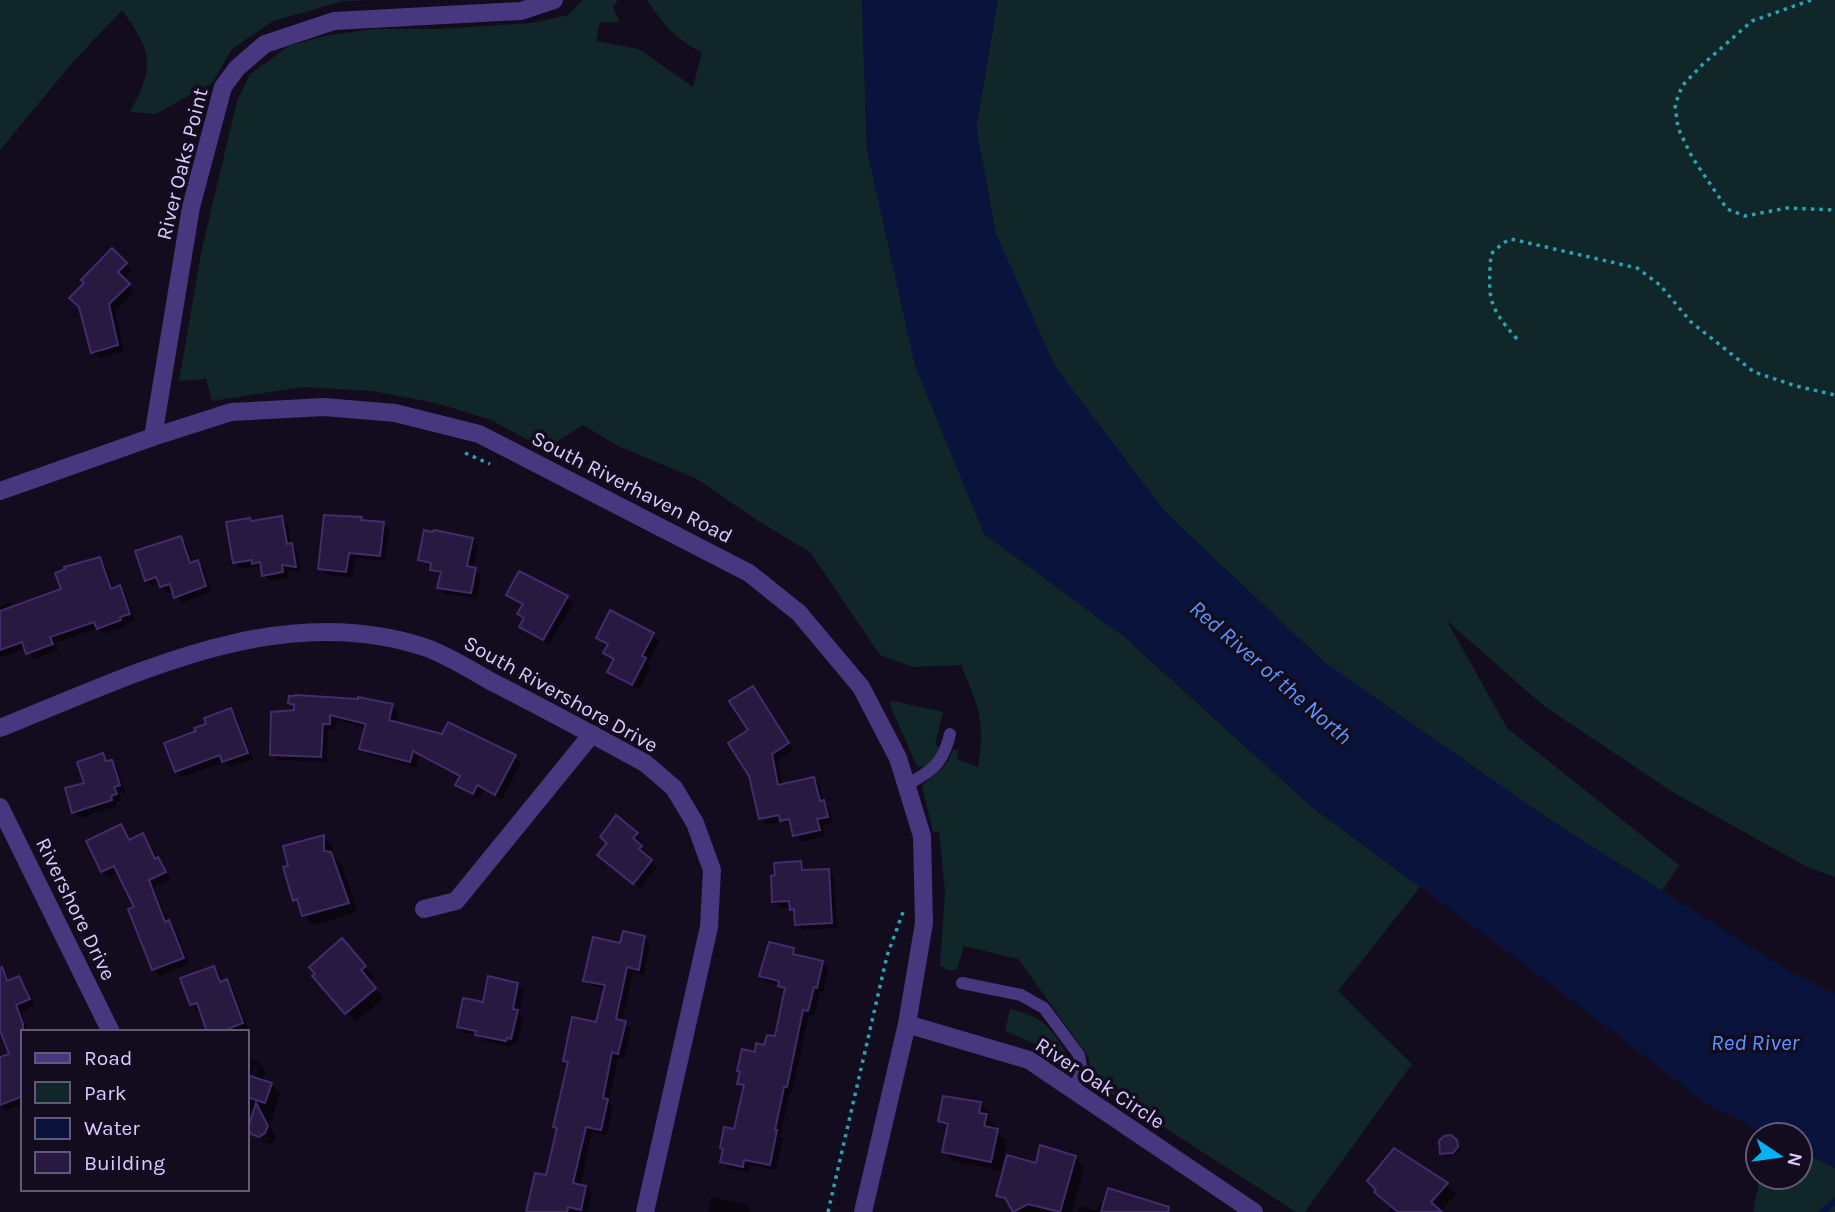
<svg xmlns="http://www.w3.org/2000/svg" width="1835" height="1212" font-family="Karla,sans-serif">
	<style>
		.green { fill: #102629 }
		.water { fill: #09133c }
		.shadow { fill: #0007; fill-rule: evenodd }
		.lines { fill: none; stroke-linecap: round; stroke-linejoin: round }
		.stream { stroke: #09133c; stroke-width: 6 }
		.building { fill: #271940; stroke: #432b6c; stroke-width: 2 }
		.path { stroke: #2ea1b0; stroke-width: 3.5; stroke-dasharray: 3.5 5; stroke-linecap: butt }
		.lane { stroke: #46377e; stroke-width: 12 }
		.street { stroke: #46377e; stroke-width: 18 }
		.labels { text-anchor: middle; stroke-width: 7; stroke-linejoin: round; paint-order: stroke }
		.street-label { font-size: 21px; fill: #dacbff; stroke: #130c1f }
		.water-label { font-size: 23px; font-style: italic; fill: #5995fe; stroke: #130c1f }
	</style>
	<rect width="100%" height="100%" fill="#130c1f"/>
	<g class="green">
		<path d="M0 0H371L344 1 273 21 232 49 213 82 156 114 130 112C155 66 153 53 122 10L73 62 0 150Z"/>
		<path d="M583 0H618L613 7 620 22H600L596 41 639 49 693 87 702 52C678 42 661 22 647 0H862L867 150 1130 642 1313 808 1420 887 1338 991 1412 1064 1305 1212H1296L1090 1080 1089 1059 1083 1049 1018 959 964 946 957 970H947L940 965 945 892 939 831 933 832 922 786C934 773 948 769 953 749L959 751 957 759 978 767C986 720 978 706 961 665L913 667 880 655 810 552 755 519 697 479 618 446 583 425 545 449 491 420 436 403 372 391 304 387 212 401 206 379 179 381 201 253 237 101 250 74 289 46 324 36 372 29H439L531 23 568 15Z"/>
		<path d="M998 0H1835V877L1807 867 1674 793 1544 706 1447 621 1507 728 1679 865 1662 891 1547 818 1325 663 1166 513 1055 367 996 234 976 127Z"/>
		<path d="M893 701 943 712 935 745 939 747 936 756 925 767 917 766 889 703Z"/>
		<path d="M1010 1009C1051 1018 1053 1034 1074 1066L1072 1069 1031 1042 1005 1031Z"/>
		<path d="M1800 1151 1835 1168V1212H1753L1760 1177H1800Z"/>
	</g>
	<path class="water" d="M862 0H998L976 127 996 234 1055 367 1166 513 1325 663 1547 818 1787 970 1835 994V1168L1800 1151V1135H1768L1707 1104 1523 963 1313 808 1131 642 984 534 915 366 867 150Z"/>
	<g class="shadow">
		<path d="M112 251 132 270 123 280 135 291 115 311 124 351 99 358 93 352Z"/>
		<path d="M281 518 288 524 291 545 297 551 301 572 288 570 289 578 270 581 264 575 263 569 257 566 241 569 235 563 250 519 253 522Z"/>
		<path d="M361 519 363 522 383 524 389 530 385 561 355 558 352 578 326 575 320 568Z"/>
		<path d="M181 538 187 544 193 563 198 562 204 568 211 592 182 603 176 597 174 591 167 593 160 584 152 586 146 580Z"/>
		<path d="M472 539 478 546 473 569 481 575 477 598 446 594 439 588 442 577 420 560Z"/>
		<path d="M99 559 106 565 114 589 120 587 126 593 135 620 125 624 126 626 104 634 98 628 55 643 58 651 34 659 26 648 0 658V606L9 603 14 608 63 591Z"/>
		<path d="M508 595 567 598 573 604 549 644 527 633 521 627 525 620 519 614 524 606Z"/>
		<path d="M653 635 659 641 648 663 651 666 639 690 616 678 609 672 615 661 606 653 609 646 598 637Z"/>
		<path d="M752 688 794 750 777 761 783 786 813 779 820 785 824 803 829 808 833 823 823 825 825 836 801 842 794 835 792 825 788 826 783 821 767 825 761 819 750 731Z"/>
		<path d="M290 703 392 706 399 712 396 723 515 757 521 763 502 799 484 790 479 799 457 784 461 778 419 756 416 768 368 754 361 748 367 728 336 720 335 730 328 729 327 762 278 760 272 754 296 712V709Z"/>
		<path d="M231 710 237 717 253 759 230 767 225 762 182 777 176 771 198 732Z"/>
		<path d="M103 755 117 768 125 791 119 793 122 801 116 802 117 806 80 818 74 812Z"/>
		<path d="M121 826 131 841 142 835 148 841 171 879 154 887 168 921 175 928 189 964 160 976 154 969 131 910 136 908 119 872 109 877 103 871 88 842Z"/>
		<path d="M637 834 643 840 639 845 647 853 645 856 657 867 640 888 606 861Z"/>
		<path d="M324 837 333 846V856L341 864 358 912 313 925 304 915 301 907 294 900Z"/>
		<path d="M800 863 807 872 828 870 834 877 837 928 803 930 797 924 796 913 791 907 780 908 774 901Z"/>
		<path d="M644 937 650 943 644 975 633 972 622 1022 631 1029 624 1059 618 1057 609 1102 613 1107 607 1135 592 1132 580 1186 586 1187 592 1193 588 1212H528L548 1178 559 1130 555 1127 569 1065 564 1060 597 1024 605 989 591 986 585 980 622 945Z"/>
		<path d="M352 950 374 977 369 981 384 998 356 1022 346 1013Z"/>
		<path d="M793 950 799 956 822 962 828 969 823 993 820 992 814 1016 809 1015 792 1092H790L780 1136 783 1138 776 1170 750 1165 749 1172 728 1168 722 1161 724 1150 722 1148 735 1131 745 1089 739 1083 741 1073 739 1071 776 1037 786 992 780 985 767 982 761 976Z"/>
		<path d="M214 968 220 974 223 983 227 981 233 987 248 1029 241 1032H209L201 1009 197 1011 191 1004Z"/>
		<path d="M18 978 25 984 35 1005 21 1012 29 1032H23V1104L6 1111 0 1104V1059L11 1055 0 1025V986Z"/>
		<path d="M517 984 524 990 519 1013 523 1018 517 1044 513 1043 512 1047 484 1041 479 1036 465 1033 459 1026 484 1004Z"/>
		<path d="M247 1058 257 1061 266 1071 263 1082 271 1084 280 1093 270 1125 276 1137 274 1142 269 1145 258 1138 267 1141 268 1138 256 1134V1136L247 1126ZM255 1065H258L252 1086 248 1085Z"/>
		<path d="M981 1104 990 1113 989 1119 996 1126 995 1130 1007 1141 1001 1171 954 1161 944 1151 949 1130 939 1121Z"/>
		<path d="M1451 1136 1459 1144 1460 1150 1456 1155 1445 1156 1442 1153Z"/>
		<path d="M1394 1150 1447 1184 1456 1194 1440 1212H1387L1392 1206Z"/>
		<path d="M1075 1158 1084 1168 1072 1212H1016L998 1195 1037 1165Z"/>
		<path d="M711 1197 746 1204 751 1212H708Z"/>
		<path d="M1099 1203 1105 1204 1155 1212H1078L1080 1206 1097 1210Z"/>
	</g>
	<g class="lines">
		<path class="stream" d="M1822 1212 1835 1201"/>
	</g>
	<g class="building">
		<path d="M112 248 127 263 118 272 130 284 109 304 118 345 91 353 79 307 69 298 84 283 81 280Z"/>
		<path d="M324 515 362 517 361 520 384 522 380 556 349 553 346 572 318 569Z"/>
		<path d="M282 516 287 544 292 543 296 567 282 565 283 572 262 576 260 562 252 564V560L233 563 226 522 250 518 251 521Z"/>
		<path d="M424 530 433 532 434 530 473 538 467 566 476 568 471 593 437 588 441 572 430 570 431 563 418 560Z"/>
		<path d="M181 536 190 563 198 560 206 586 174 598 170 584 160 587 156 577 145 581 135 551Z"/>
		<path d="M100 557 111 589 120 585 130 614 120 617 121 620 97 629 94 622 50 637 53 644 26 654 22 642 0 650V611L61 589 55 573 65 569 64 567Z"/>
		<path d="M519 571 568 596 543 640 519 627 524 618 517 614 523 604 506 595Z"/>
		<path d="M610 610 654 633 642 656 646 658 632 685 607 672 614 659 603 653 608 644 596 638Z"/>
		<path d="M753 686 789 743 772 754 778 785 814 777 820 801 824 800 828 817 817 819 820 830 793 836 789 819 780 821 779 815 759 819 749 776 728 743 748 730 729 701Z"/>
		<path d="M295 695 358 699V697L393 704 389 720 442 734 448 722 516 755 495 795 477 785 473 794 455 785 460 776 413 751 410 762 359 749 366 724 330 715V724H323L321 757 270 755 271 712 294 710V705L288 703 289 696H294Z"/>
		<path d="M231 708 248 753 222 762 220 755 175 772 164 743 196 731 194 728 206 724 204 718Z"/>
		<path d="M103 753 106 761 112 760 120 785 114 787 117 794 111 796 112 800 72 813 65 788 84 783 77 762Z"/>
		<path d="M616 815 638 833 633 838 642 846 639 849 652 860 633 884 597 855 607 843 600 837Z"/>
		<path d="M121 824 129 840 143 833 155 859 158 857 166 872 149 880 165 922 169 920 184 958 152 970 128 909 134 907 114 866 101 872 86 841Z"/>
		<path d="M324 835V851L331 852 349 903 302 916 297 899 293 901 283 867 288 866 283 846Z"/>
		<path d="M801 861 802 870 829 869 832 923 795 925 794 909 790 910 789 901 772 902 771 876 775 875 774 863Z"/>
		<path d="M623 931 645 936 643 946 639 970 627 967 616 1019 626 1021 618 1054 612 1052 603 1098 608 1099 601 1130 586 1127 573 1183 586 1186 581 1210 568 1207 567 1212H526L535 1173 546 1175 557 1128 553 1127 568 1062 563 1061 572 1017 596 1022 605 985 583 981 593 937 620 943Z"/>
		<path d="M342 938 366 966 361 970 376 988 345 1014 312 976 315 974 309 967Z"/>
		<path d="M769 942 794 948 793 954 823 961 817 988 814 987 808 1011 803 1010 787 1087H784L775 1130H777L770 1165 744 1160 743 1167 720 1162 723 1149 720 1148 724 1127 734 1129 744 1085 737 1084 740 1072 737 1071 742 1049 755 1052 756 1043 764 1045 767 1035 775 1036 785 988 778 986 779 981 759 976Z"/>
		<path d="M214 966 220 982 227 979 243 1023 220 1032H207L197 1003 190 1005 180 978Z"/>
		<path d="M2 967 7 981 19 976 30 999 16 1005 23 1024V1096L0 1105V1057L9 1054 0 1030V968Z"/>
		<path d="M488 976 518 983 513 1009 518 1010 511 1039 507 1038 506 1041 475 1035 476 1031 457 1027 463 998 483 1002Z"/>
		<path d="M247 1075 272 1083 265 1103 247 1097Z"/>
		<path d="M943 1096 981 1102 979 1113 987 1114 984 1126 998 1129 991 1162 942 1152 948 1124 938 1121Z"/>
		<path d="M256 1103 268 1126 265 1133 259 1137 251 1134 248 1128Z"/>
		<path d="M1451 1135 1457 1140 1458 1147 1453 1153 1440 1154 1439 1141 1444 1136Z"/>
		<path d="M1040 1145 1076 1156 1060 1212 1028 1204 1013 1212 1005 1198 996 1196 1007 1155 1036 1163Z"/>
		<path d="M1394 1148 1448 1183 1431 1202 1442 1212H1398L1374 1192 1376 1190 1367 1181Z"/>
		<path d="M1108 1188 1169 1207 1168 1212H1101Z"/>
	</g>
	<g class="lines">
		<g class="path">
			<path d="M1811 0 1752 21 1702 65 1682 86 1675 105 1678 128 1692 157 1727 209 1745 216 1787 208 1835 210"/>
			<path d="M1517 339C1487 305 1488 298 1491 254L1503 243 1511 239 1637 268 1660 285 1691 322 1754 372 1796 386 1835 395"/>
			<path d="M465 453 490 464"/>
			<path d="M828 1212 887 956 903 912"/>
		</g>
		<g class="lane">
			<path d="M906 785C932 771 943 764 950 734"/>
			<path d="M962 983 1021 995 1044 1008 1079 1055 1082 1071 1073 1090"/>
		</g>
		<g class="street">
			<path d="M153 437 191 207 223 87 237 68 265 44 334 21 521 11 554 0"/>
			<path d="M0 491 153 437 231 412 324 407 395 413 479 434 749 573 799 613 861 687 898 758 922 836 924 923 907 1024 863 1212"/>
			<path d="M0 728C133 675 279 599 424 647 448 655 472 671 494 683 545 709 595 736 645 763L674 788 695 823 712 870 709 927 645 1212"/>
			<path d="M0 807 111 1032"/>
			<path d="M424 909 456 901 592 734"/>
			<path d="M907 1024 1029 1060 1254 1212"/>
		</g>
	</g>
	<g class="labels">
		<g class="street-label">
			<text transform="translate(182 164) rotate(-76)" y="7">River Oaks Point</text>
			<text transform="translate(632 487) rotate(27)" y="7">South Riverhaven Road</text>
			<text transform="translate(561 694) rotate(29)" y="7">South Rivershore Drive</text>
			<text transform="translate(76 909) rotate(64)" y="7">Rivershore Drive</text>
			<text transform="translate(1100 1083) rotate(33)" y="7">River Oak Circle</text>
		</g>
		<g class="water-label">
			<text transform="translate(1271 672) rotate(41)" y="8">Red River of the North</text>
			<text x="1755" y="1050">Red River</text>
		</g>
	</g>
	<rect x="21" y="1030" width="228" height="161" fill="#130c1f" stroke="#635879" stroke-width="2"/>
	<rect x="35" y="1053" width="35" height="10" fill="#46377e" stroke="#635879" stroke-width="2"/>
	<text x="84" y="1065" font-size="21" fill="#dacbff">Road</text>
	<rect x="35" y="1082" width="35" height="21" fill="#102629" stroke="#635879" stroke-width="2"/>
	<text x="84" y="1100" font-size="21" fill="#dacbff">Park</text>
	<rect x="35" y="1118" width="35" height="21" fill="#09133c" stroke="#635879" stroke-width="2"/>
	<text x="84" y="1135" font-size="21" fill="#dacbff">Water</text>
	<rect x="35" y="1152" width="35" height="21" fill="#271940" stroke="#635879" stroke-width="2"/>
	<text x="84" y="1170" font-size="21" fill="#dacbff">Building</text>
	<g transform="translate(1779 1156) rotate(103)"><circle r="33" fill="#130c1f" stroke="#635879" stroke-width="2"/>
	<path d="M0-5L12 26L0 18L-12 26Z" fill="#01b2f4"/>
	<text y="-10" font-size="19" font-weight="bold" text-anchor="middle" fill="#dacbff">N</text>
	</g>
</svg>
